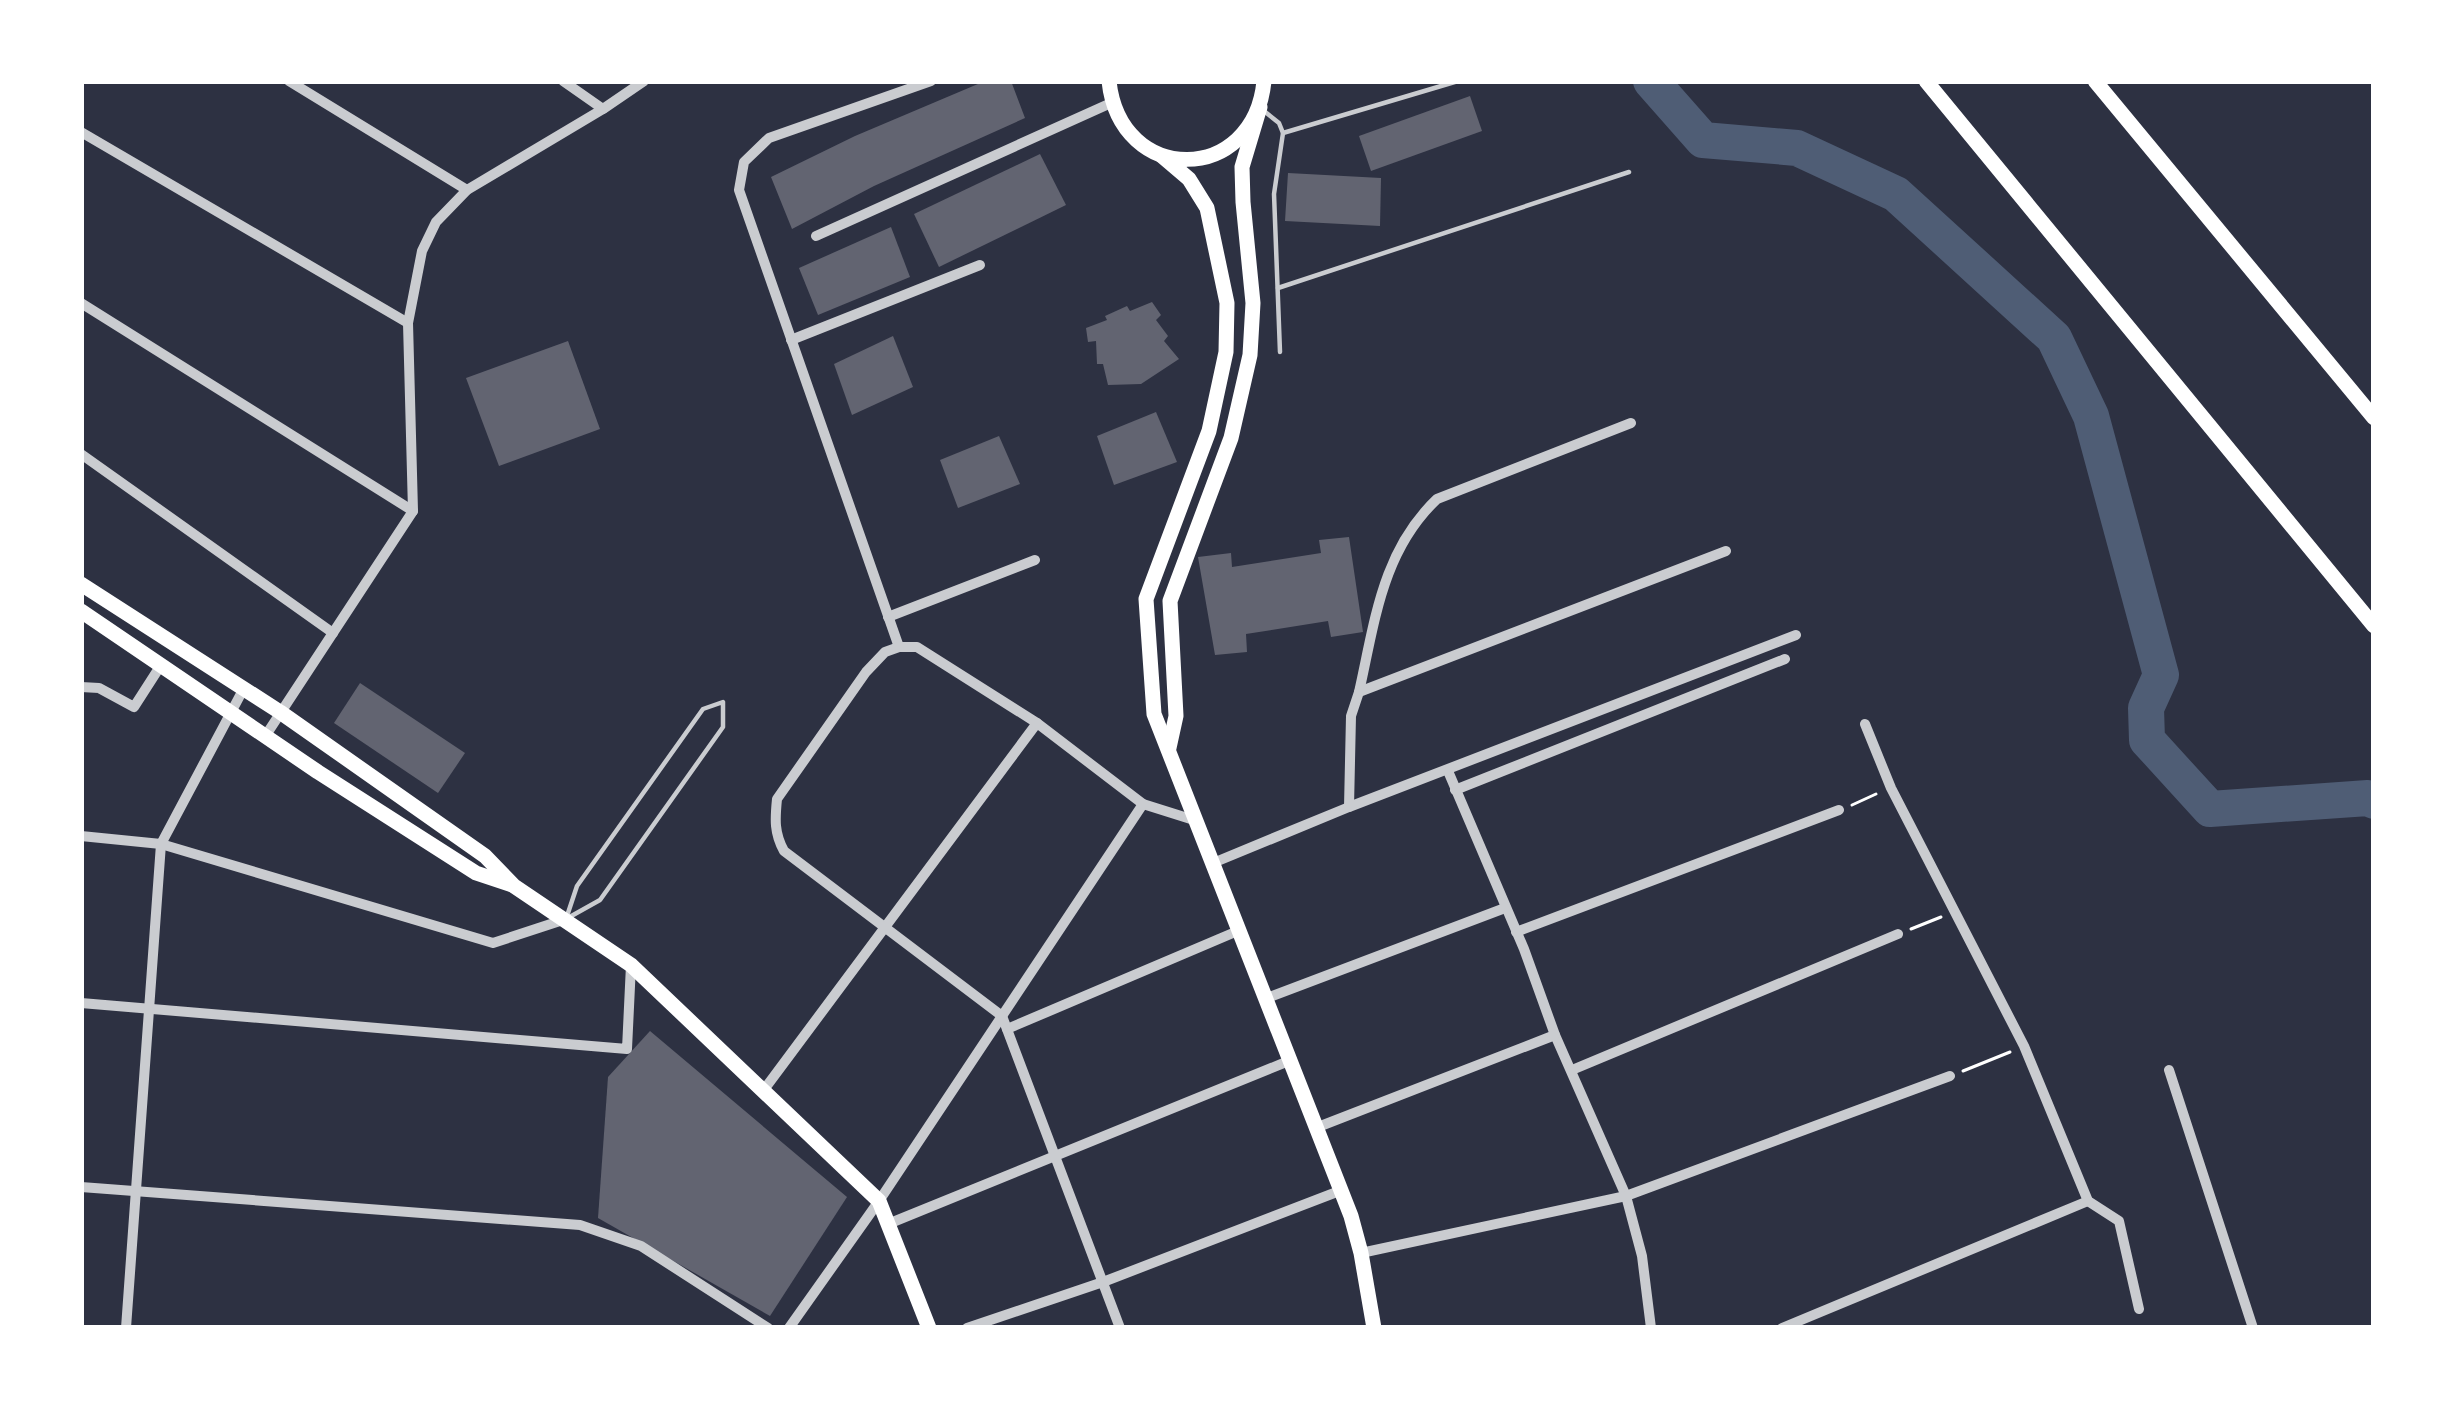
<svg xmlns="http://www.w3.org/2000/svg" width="2455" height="1409" font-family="Montserrat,sans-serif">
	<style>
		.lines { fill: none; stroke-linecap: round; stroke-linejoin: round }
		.river { stroke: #4f5d75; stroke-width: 36 }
		.building { fill: #626471 }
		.path { stroke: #fff; stroke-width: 3 }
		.service { stroke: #caccd0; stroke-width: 4.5 }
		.minor { stroke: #caccd0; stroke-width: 10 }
		.secondary { stroke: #fff; stroke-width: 15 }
	</style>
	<rect width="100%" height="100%" fill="#2d3142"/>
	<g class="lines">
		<path class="river" d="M1651 81 1703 140 1797 148 1896 194 2054 338 2091 416 2161 675 2146 708 2147 740 2210 809 2368 798 2374 801"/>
	</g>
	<g class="building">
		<path d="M985 81H1011L1025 118 874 186 792 229 771 177 855 136Z"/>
		<path d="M1470 96 1482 131 1371 171 1359 136Z"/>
		<path d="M1040 154 1066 205 939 267 914 214Z"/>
		<path d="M1288 173 1381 178 1380 226 1285 221Z"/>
		<path d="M891 227 910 277 818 315 799 268Z"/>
		<path d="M1152 302 1161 315 1156 320 1168 336 1164 341 1179 359 1141 384 1108 385 1103 364H1097L1096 341 1088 342 1086 328 1107 320 1105 316 1127 306 1130 311Z"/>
		<path d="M893 336 913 387 852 415 834 364Z"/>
		<path d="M568 341 600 429 499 466 466 378Z"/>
		<path d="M1156 412 1177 462 1114 485 1097 436Z"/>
		<path d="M999 436 1020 484 958 508 940 460Z"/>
		<path d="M1349 537 1363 632 1331 637 1328 621 1246 634 1247 652 1215 655 1198 557 1231 553 1232 567 1321 553 1319 540Z"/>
		<path d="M360 683 465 753 438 793 334 723Z"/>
		<path d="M650 1031 847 1197 770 1316 598 1218 608 1077Z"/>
	</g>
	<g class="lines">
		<g class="path">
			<path d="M1852 805 1876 794"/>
			<path d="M1911 929 1941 917"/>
			<path d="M1963 1071 2010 1052"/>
		</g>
		<g class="service">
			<path d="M1264 111 1279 123 1283 133 1274 194 1280 352"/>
			<path d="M1283 133 1458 81"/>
			<path d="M1278 288 1629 172"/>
			<path d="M723 702V727L600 900 566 919 577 886 703 709Z"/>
		</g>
		<g class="minor">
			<path d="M289 81 467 190"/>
			<path d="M563 81 603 109"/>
			<path d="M81 132 408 323"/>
			<path d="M816 236 1111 103"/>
			<path d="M81 303 413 511"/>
			<path d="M791 340 980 265"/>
			<path d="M81 454 333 633"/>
			<path d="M888 617 1035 560"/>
			<path d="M899 647 739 190 744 162 769 138 931 81"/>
			<path d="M81 687 99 688 134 707 161 665"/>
			<path d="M1359 692C1375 621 1382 551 1437 499L1631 423"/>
			<path d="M1865 724 1891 788 2024 1046 2088 1201 2119 1221 2139 1309"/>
			<path d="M266 735 413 511 408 323 422 251 436 222 467 190 603 109 644 81"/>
			<path d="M1448 771 1524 949 1555 1035 1626 1196 1642 1256 1651 1328"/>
			<path d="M1455 790 1785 659"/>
			<path d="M1349 807 1351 716 1359 692 1726 551"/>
			<path d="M81 836 161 844 493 943 566 919"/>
			<path d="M1213 863 1349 807 1796 635"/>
			<path d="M1516 932 1839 810"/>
			<path d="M1267 998 1505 908"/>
			<path d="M81 1003 627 1049 631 965"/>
			<path d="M1007 1029 1240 930"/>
			<path d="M1572 1070 1898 934"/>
			<path d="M2169 1070 2253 1328"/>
			<path d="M763 1091 1037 723"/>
			<path d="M1318 1127 1555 1035"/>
			<path d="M81 1187 580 1225 641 1246 768 1328"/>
			<path d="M888 1224 1291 1060"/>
			<path d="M1361 1253 1626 1196 1950 1076"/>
			<path d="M126 1328 161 844 244 688"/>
			<path d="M789 1328 879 1201 1143 804"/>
			<path d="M967 1328 1103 1282 1342 1190"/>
			<path d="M1120 1328 1002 1016 784 851C774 833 775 819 777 799L866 672 885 652 899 647H917L1037 723 1143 804 1197 821"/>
			<path d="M1782 1328 2088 1201"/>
		</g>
		<g class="secondary">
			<path d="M1109 81C1120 186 1254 185 1264 81"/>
			<path d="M1926 81 2374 626"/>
			<path d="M2095 81 2374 418"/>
			<path d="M1162 156 1189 179 1207 208 1227 303 1226 352 1209 431 1146 599 1154 714 1351 1216 1361 1253 1374 1328"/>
			<path d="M81 584 280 712 485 856 514 886 631 965 879 1201 929 1328"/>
			<path d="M81 611 318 772 476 873 512 885"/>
			<path d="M1169 748 1176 716 1170 601 1231 438 1250 355 1253 303 1243 202 1242 167 1260 107"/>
		</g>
	</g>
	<rect width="2455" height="1409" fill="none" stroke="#ffffff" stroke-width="168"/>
</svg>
